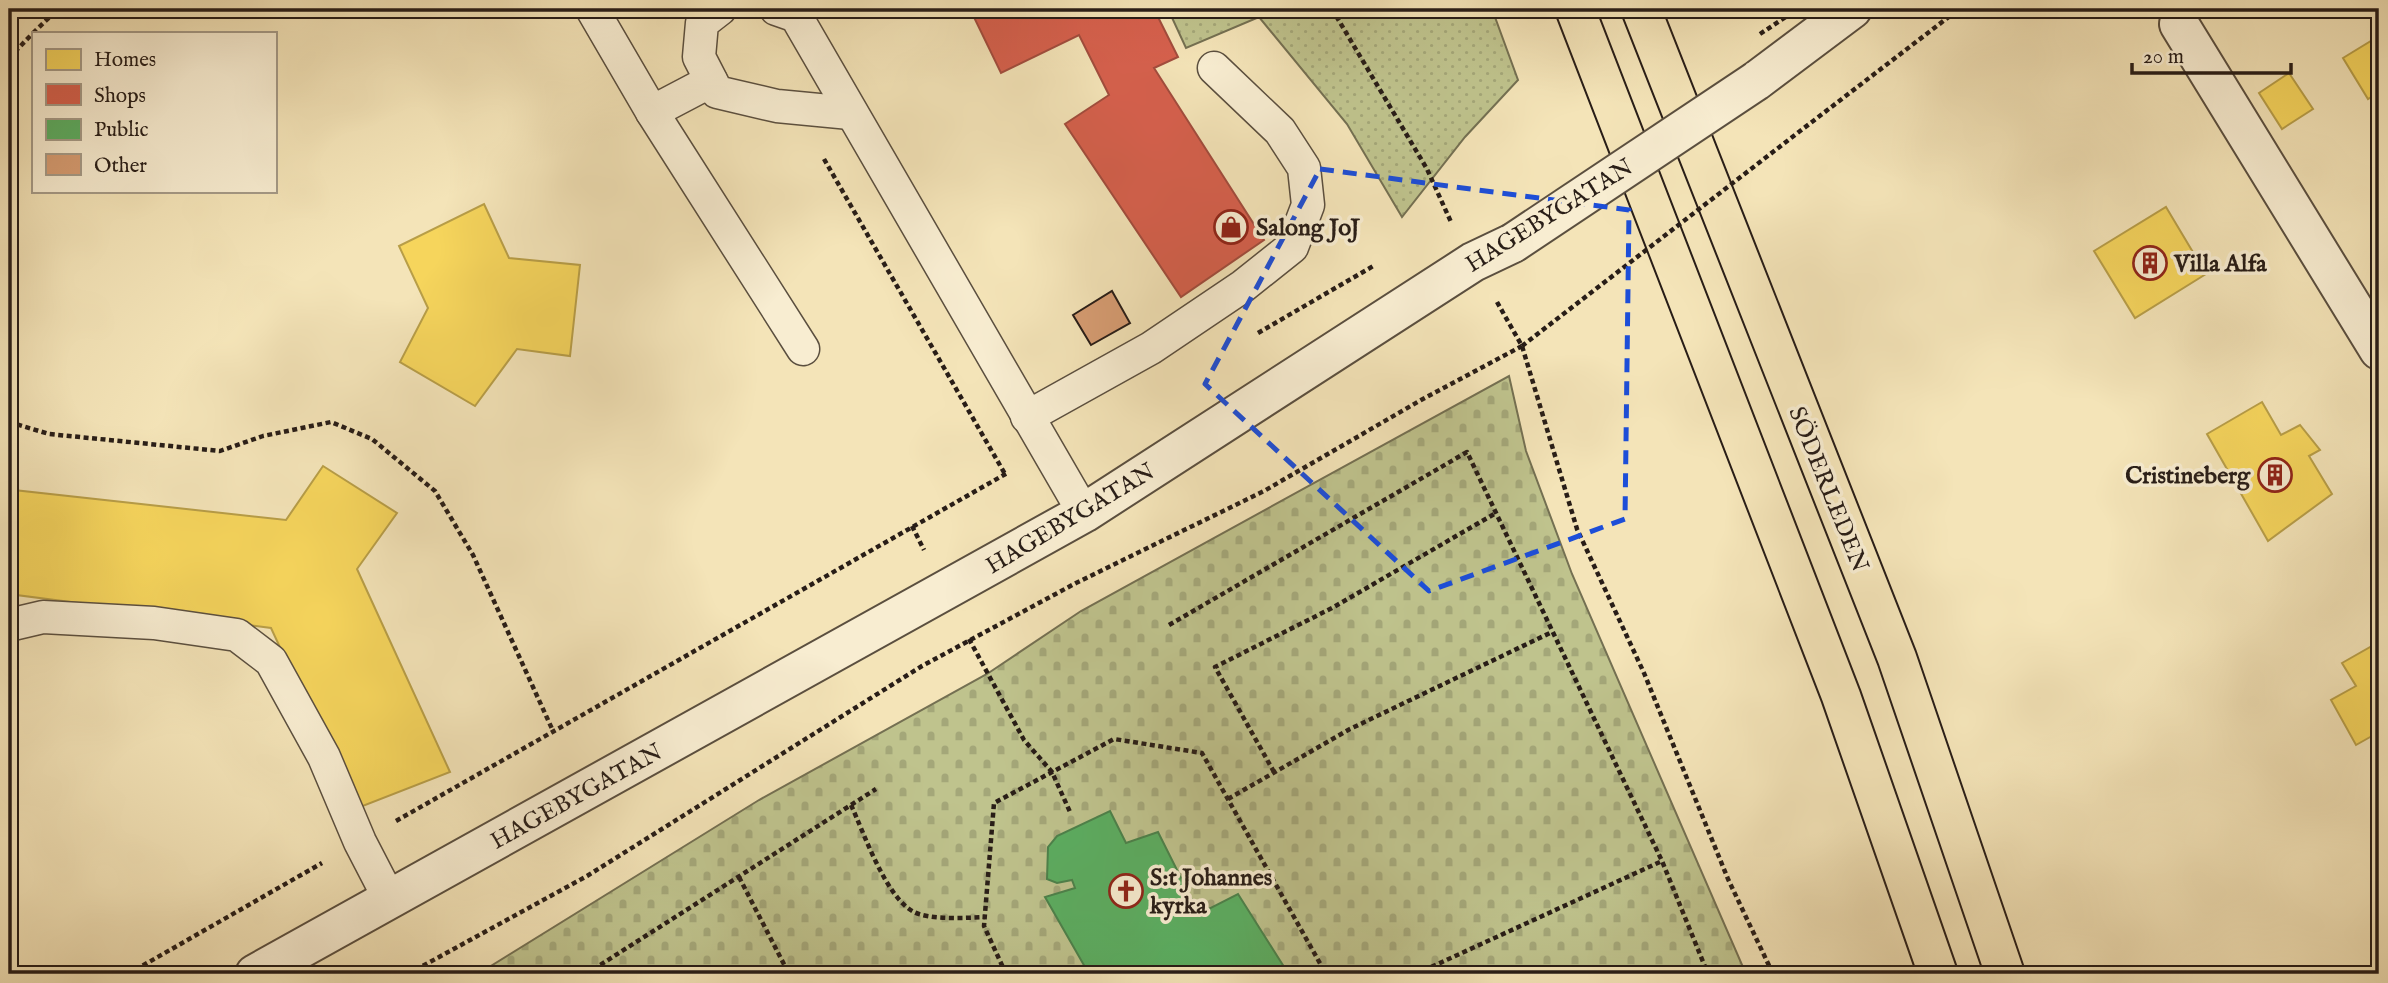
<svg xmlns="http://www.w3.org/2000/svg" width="2388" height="983" font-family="'IM FELL English',serif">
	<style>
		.green { fill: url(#green-dots); stroke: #747052; stroke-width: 2 }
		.cemetery { fill: url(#cemetery-stones); stroke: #747052; stroke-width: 2 }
		.homes { fill: #f6d55c; stroke: #b89e47; stroke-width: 2 }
		.shops { fill: #d6604d; stroke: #a24c3d; stroke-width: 2 }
		.public { fill: #5aae61; stroke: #4b824b; stroke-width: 2 }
		.building { fill: #d69c72; stroke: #281d17; stroke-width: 2 }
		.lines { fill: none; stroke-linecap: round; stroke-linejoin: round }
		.service-casing { stroke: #5b4f3f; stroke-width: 35 }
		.minor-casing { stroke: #5b4f3f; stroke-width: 42 }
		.tertiary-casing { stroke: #5b4f3f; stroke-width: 42 }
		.trunk-casing { stroke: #281d17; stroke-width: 42 }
		.path { stroke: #281d17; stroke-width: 4.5; stroke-dasharray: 5 3.5; stroke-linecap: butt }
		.service { stroke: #f8edd1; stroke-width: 32 }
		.minor { stroke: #f8edd1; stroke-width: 38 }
		.tertiary { stroke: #f8edd1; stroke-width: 38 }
		.trunk { stroke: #f4e4b8; stroke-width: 38 }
		.tertiary-bridge-casing { stroke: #5b4f3f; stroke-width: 42; stroke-linecap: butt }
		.path-bridge { stroke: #281d17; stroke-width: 4.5; stroke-dasharray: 5 3.5; stroke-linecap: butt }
		.tertiary-bridge { stroke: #f8edd1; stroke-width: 38 }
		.marked { fill: none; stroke: #1d4ed8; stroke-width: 5; stroke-dasharray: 14 9; stroke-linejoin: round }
		.labels { text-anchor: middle; stroke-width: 7; stroke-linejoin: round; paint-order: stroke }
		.street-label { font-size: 24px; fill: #281d17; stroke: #f8edd1 }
		.poi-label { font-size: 24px; font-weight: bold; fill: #281d17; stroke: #f8edd1; text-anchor: start }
	</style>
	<defs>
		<pattern id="green-dots" width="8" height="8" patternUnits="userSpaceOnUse" patternTransform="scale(1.75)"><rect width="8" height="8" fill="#bfc38d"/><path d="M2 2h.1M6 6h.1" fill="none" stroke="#a4a779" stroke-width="1.8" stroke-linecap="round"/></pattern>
		<pattern id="cemetery-stones" width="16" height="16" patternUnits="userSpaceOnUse" patternTransform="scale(1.75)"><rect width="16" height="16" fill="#bfc38d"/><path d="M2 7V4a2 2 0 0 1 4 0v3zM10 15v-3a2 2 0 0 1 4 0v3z" fill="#a4a779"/></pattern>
	</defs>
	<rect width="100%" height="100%" fill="#f4e4b8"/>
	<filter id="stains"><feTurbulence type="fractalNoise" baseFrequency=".00286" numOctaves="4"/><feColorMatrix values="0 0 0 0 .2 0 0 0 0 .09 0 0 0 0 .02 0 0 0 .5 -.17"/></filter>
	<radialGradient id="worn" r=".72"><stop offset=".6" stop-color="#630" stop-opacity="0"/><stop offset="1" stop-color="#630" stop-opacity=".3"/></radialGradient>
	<path class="green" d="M1168 9H1492L1518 80 1465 137 1402 217 1347 124 1259 17 1186 48Z"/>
	<path class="cemetery" d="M1509 376 1526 451 1572 574 1746 974H478L759 800 987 674 1081 611Z"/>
	<g class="homes">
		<path d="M2379 36V92L2368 99 2343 58Z"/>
		<path d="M2289 73 2313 109 2282 129 2259 93Z"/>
		<path d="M484 204 509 258 580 265 570 356 517 349 475 406 400 362 428 308 399 246Z"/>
		<path d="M2166 207 2206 274 2135 318 2094 251Z"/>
		<path d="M2262 402 2281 435 2300 425 2320 450 2309 456 2332 494 2268 541 2207 434Z"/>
		<path d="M323 466 397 513 357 569 450 772 355 809 271 628 9 594V481L14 490 286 520Z"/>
		<path d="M2379 642V732L2356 745 2331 700 2356 686 2342 663Z"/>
	</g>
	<path class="shops" d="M970 9H1154L1178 57 1154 68 1264 240 1181 297 1065 124 1109 95 1079 35 1001 73Z"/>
	<path class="public" d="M1110 811 1126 843 1158 832 1199 914 1238 894 1286 970 1280 974H1089L1045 897 1075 888 1072 880 1057 883 1047 879 1048 847 1057 836Z"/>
	<path class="building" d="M1112 291 1130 323 1091 345 1073 315Z"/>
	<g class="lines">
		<g class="service-casing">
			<g id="service">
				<path d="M592 9 652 112"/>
				<path d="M720 9 702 23 699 57 717 92 777 106 850 113"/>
				<path d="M776 9 796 16 1084 513"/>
				<path d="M711 81 652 112 803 349"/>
				<path d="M1027 417 1151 348 1243 286 1292 247 1308 205 1304 168 1280 131 1214 68"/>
				<path d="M9 625 43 617 154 623 237 635 271 661 324 757 360 842 389 898"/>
			</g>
		</g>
		<g class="minor-casing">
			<path id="minor" d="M2179 24 2379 350"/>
		</g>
		<g class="tertiary-casing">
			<g id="tertiary">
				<path d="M1756 81 1852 9"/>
				<path d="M255 974 1084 513 1473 262 1513 243"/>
			</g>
		</g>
		<g class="trunk-casing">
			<g id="trunk">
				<path d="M1575 9 1841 696 1938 974"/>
				<path d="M1641 9 1897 658 2005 974"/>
			</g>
		</g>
		<g class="path">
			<path d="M1332 9 1427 169 1451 222"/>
			<path d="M33 33 58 9"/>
			<path d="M9 58 33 33"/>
			<path d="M1791 138 1959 9"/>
			<path d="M824 159 1005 474"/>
			<path d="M1497 302 1522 346 1577 529 1644 673 1728 879 1773 974"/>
			<path d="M1258 333 1375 265"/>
			<path d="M9 422 49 434 220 451 263 436 331 422 372 439 435 491 473 555 553 731"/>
			<path d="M912 526 924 550"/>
			<path d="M1169 625 1467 452 1662 861 1708 974"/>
			<path d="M969 639 1024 740 1052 772 1070 812"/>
			<path d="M1274 772 1215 667 1332 608 1496 513"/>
			<path d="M1228 799 1350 729 1552 632"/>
			<path d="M851 805C864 833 886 898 914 912 929 920 967 918 985 917"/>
			<path d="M396 821 1009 472"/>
			<path d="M739 877 789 974"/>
			<path d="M128 974 322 863"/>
			<path d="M408 974 587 876 922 666 1076 583 1264 491 1421 400 1522 346"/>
			<path d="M586 974 876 789"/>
			<path d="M1006 974 984 926 994 803 1114 739 1202 753 1326 974"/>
			<path d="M1416 974 1662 861"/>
		</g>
		<use href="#service" class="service"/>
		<use href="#minor" class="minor"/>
		<use href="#tertiary" class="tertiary"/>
		<use href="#trunk" class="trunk"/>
		<g class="tertiary-bridge-casing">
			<path id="tertiary-bridge" d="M1513 243 1756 81"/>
		</g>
		<g class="path-bridge">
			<path d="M1760 34 1796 10"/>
			<path d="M1522 346 1791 138"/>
		</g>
		<use href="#tertiary-bridge" class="tertiary-bridge"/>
	</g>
	<path class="marked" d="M1320 169 1629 210 1625 519 1429 591 1205 384Z"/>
	<defs>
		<g id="shop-ring" transform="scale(1.75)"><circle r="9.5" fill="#f8edd1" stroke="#8f2418" stroke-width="1.5"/><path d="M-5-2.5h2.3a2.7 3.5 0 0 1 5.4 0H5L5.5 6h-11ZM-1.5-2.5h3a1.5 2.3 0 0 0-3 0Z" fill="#8f2418"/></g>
		<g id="building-ring" transform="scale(1.75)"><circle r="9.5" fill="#f8edd1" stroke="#8f2418" stroke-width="1.5"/><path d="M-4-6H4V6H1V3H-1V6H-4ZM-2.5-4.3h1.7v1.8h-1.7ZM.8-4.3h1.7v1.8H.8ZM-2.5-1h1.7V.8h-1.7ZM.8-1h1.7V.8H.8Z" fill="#8f2418"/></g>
		<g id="church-ring" transform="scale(1.75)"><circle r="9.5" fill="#f8edd1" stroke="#8f2418" stroke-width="1.5"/><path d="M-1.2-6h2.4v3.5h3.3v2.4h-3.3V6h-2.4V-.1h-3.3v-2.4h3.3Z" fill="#8f2418"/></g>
	</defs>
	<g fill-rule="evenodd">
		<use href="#shop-ring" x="1231" y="227"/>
		<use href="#building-ring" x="2150" y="263"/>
		<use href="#building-ring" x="2275" y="475"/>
		<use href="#church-ring" x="1126" y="891"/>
	</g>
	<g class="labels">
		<g class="street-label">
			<text transform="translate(1549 215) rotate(-32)" y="8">HAGEBYGATAN</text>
			<text transform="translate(1829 489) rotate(68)" y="8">SÖDERLEDEN</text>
			<text transform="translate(1070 518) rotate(-31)" y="8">HAGEBYGATAN</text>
			<text transform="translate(576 796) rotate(-29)" y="8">HAGEBYGATAN</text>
		</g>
		<g class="poi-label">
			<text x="1256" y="235">Salong JoJ</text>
			<text x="2174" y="271">Villa Alfa</text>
			<text x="2250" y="483" text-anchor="end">Cristineberg</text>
			<text x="1150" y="885">S:t Johannes<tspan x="1150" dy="28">kyrka</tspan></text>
		</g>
	</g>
	<rect width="2388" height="983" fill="none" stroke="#f4e4b8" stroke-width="35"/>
	<rect x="10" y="10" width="2367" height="962" fill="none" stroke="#281d17" stroke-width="3.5"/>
	<rect x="18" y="18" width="2353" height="948" fill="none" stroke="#281d17" stroke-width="2"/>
	<rect x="32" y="32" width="245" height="161" fill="#f8edd1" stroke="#a59a87" stroke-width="2"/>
	<rect x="46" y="49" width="35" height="21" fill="#f6d55c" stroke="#a59a87" stroke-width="2"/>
	<text x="94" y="66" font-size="21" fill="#281d17">Homes</text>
	<rect x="46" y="84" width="35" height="21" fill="#d6604d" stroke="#a59a87" stroke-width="2"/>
	<text x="94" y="102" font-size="21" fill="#281d17">Shops</text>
	<rect x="46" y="119" width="35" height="21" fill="#5aae61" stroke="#a59a87" stroke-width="2"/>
	<text x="94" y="136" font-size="21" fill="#281d17">Public</text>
	<rect x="46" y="154" width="35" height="21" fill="#d69c72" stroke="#a59a87" stroke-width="2"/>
	<text x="94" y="172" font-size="21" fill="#281d17">Other</text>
	<path d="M2132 63v10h159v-10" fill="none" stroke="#281d17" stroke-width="3.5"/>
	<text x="2143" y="63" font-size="21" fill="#281d17" stroke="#f8edd1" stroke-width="5" paint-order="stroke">20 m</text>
	<rect width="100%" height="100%" filter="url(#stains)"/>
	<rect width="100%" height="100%" fill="url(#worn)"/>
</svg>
